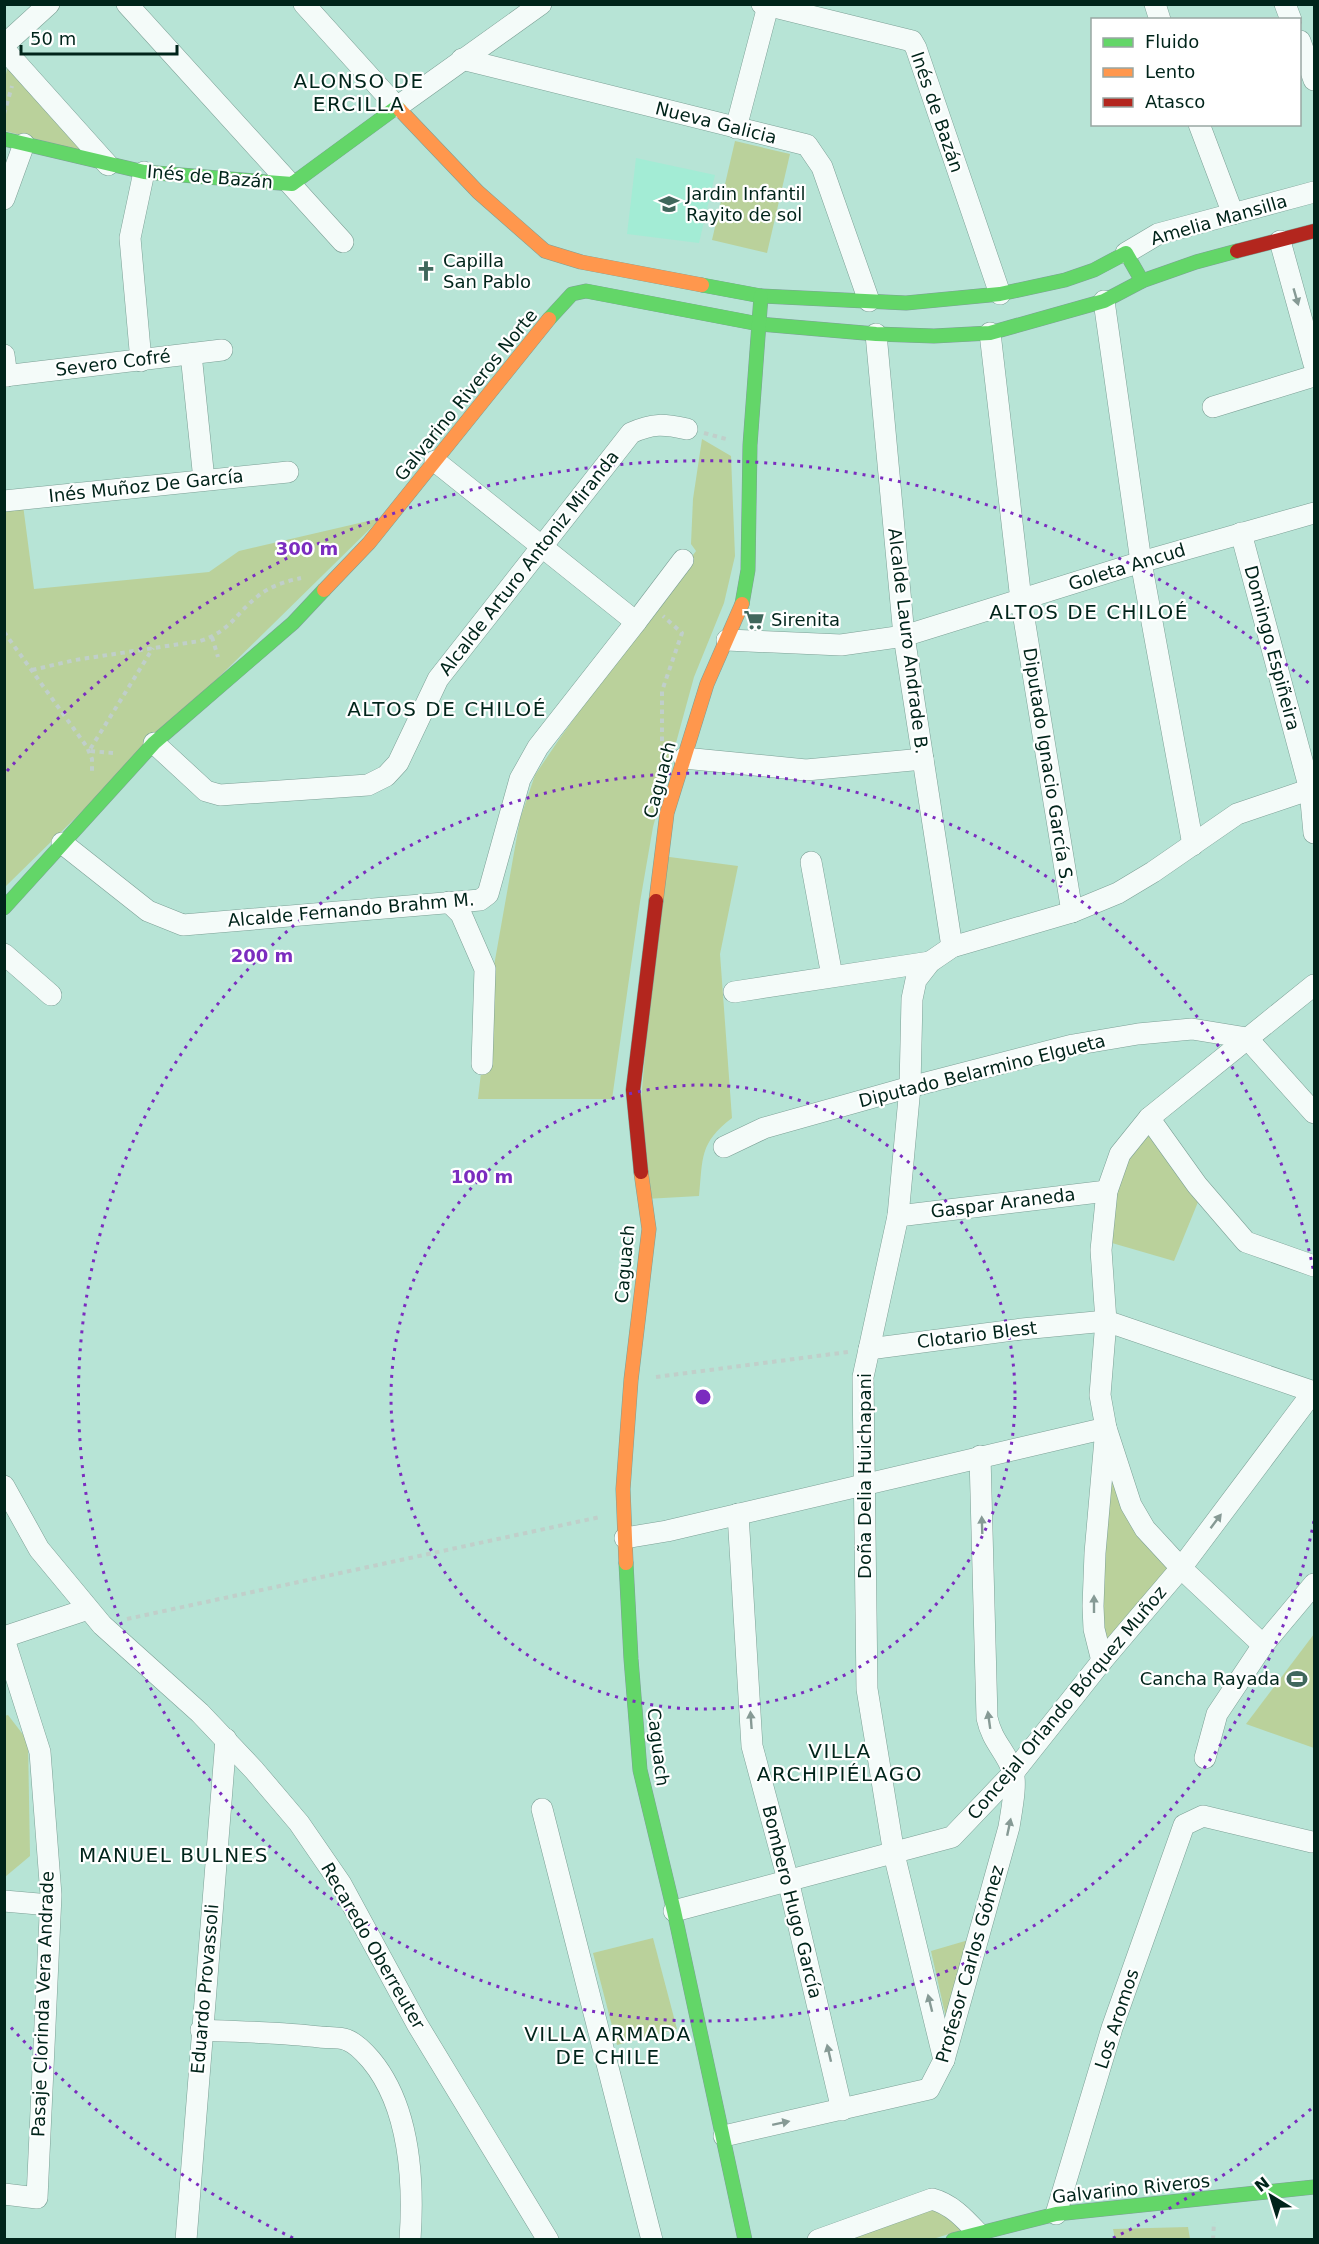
<svg xmlns="http://www.w3.org/2000/svg" width="1319" height="2244" font-family="'DejaVu Sans',sans-serif">
	<style>
		.built { fill: #a3ecd5 }
		.green { fill: #bad19b }
		.lines { fill: none; stroke-linecap: round; stroke-linejoin: round }
		.street-casing { stroke: #7ca096; stroke-width: 22 }
		.fast-casing { stroke: #7ca096; stroke-width: 15 }
		.slow-casing { stroke: #7ca096; stroke-width: 15 }
		.jam-casing { stroke: #7ca096; stroke-width: 15 }
		.path { stroke: #c0cfca; stroke-width: 4; stroke-dasharray: 4.5 4.5; stroke-linecap: butt }
		.street { stroke: #f4fbf9; stroke-width: 21 }
		.fast { stroke: #63d668; stroke-width: 14 }
		.slow { stroke: #ff974d; stroke-width: 14 }
		.jam { stroke: #b3261e; stroke-width: 14 }
		.oneway { fill: #869a95 }
		.ring { fill: none; stroke: #7b2cbf; stroke-width: 3; stroke-dasharray: 3 6 }
		.labels { text-anchor: middle; stroke-width: 4.5; stroke-linejoin: round; paint-order: stroke }
		.street-label { font-size: 18px; fill: #00241a; stroke: #fff }
		.poi-label { font-size: 18px; fill: #00241a; stroke: #fff; text-anchor: start }
		.neighbourhood-label { font-size: 20px; letter-spacing: 1.5px; fill: #00241a; stroke: #fff }
		.centre { fill: #7b2cbf; stroke: #fff; stroke-width: 3 }
		.ring-label { font-size: 18px; text-anchor: middle; font-weight: bold; fill: #7b2cbf; stroke: #fff; stroke-width: 4.5; stroke-linejoin: round; paint-order: stroke }
	</style>
	<rect width="100%" height="100%" fill="#b7e4d6"/>
	<path class="built" d="M636 158 715 175 699 243 627 234Z"/>
	<g class="green">
		<path d="M8 63 87 152 5 131 4 86Z"/>
		<path d="M735 141 790 154 767 253 712 240Z"/>
		<path d="M702 439 731 456 735 556 724 603 694 677 653 827 640 902 612 1099H478L492 977 520 819 535 775 560 738 696 551 691 544 693 499Z"/>
		<path d="M23 505 34 589 209 572 239 551 381 518 5 887V507Z"/>
		<path d="M662 856 738 866 720 954 732 1118C699 1143 703 1158 699 1196L645 1199 637 1148Z"/>
		<path d="M1148 1135 1198 1202 1174 1261 1112 1243 1117 1193 1128 1158Z"/>
		<path d="M1112 1481 1122 1510 1168 1568 1107 1640C1096 1596 1107 1527 1112 1481Z"/>
		<path d="M1314 1634V1748L1246 1724Z"/>
		<path d="M8 1715 28 1741 30 1856 5 1877 4 1716Z"/>
		<path d="M653 1938 677 2029 617 2045 593 1953Z"/>
		<path d="M972 1939 948 2027 931 1951Z"/>
		<path d="M930 2206 965 2229 933 2239 839 2240Z"/>
		<path d="M1188 2227 1190 2239H1115L1113 2229Z"/>
	</g>
	<g class="lines">
		<g class="street-casing">
			<g id="street">
				<path d="M127 4 343 242"/>
				<path d="M304 4 397 107 541 4"/>
				<path d="M762 4 912 41 916 48 1000 294"/>
				<path d="M1155 4 1160 20"/>
				<path d="M1285 4 1291 20"/>
				<path d="M1300 41 1314 80"/>
				<path d="M4 45 49 4"/>
				<path d="M4 49 108 165"/>
				<path d="M462 59 807 145 822 167 869 301"/>
				<path d="M1199 124 1233 214"/>
				<path d="M736 128 768 6"/>
				<path d="M4 199 24 144"/>
				<path d="M1280 241 1314 364"/>
				<path d="M1126 253 1158 234 1314 192"/>
				<path d="M1104 301 1141 562 1193 845"/>
				<path d="M990 333 1021 600 1072 912"/>
				<path d="M876 334 904 636 952 947"/>
				<path d="M191 354 204 480"/>
				<path d="M4 355 7 376"/>
				<path d="M141 361 130 238 144 172"/>
				<path d="M4 376 222 350"/>
				<path d="M1213 407 1314 376"/>
				<path d="M4 501 288 472"/>
				<path d="M1241 533 1310 790 1314 833"/>
				<path d="M636 622 683 560"/>
				<path d="M727 640 841 645 904 636 1141 562 1314 513"/>
				<path d="M154 743 206 791 220 795 368 785 386 776 398 763 438 679 631 433C653 423 664 424 687 429"/>
				<path d="M684 758 806 770 923 759"/>
				<path d="M62 843 148 911 183 925 480 900 488 894 520 779 538 747 636 622 435 461"/>
				<path d="M811 862 832 976"/>
				<path d="M449 902 461 914 485 969 482 1064"/>
				<path d="M4 954 51 995"/>
				<path d="M734 992 930 962"/>
				<path d="M1149 1118 1197 1185 1246 1242 1314 1266"/>
				<path d="M724 1147 764 1128 910 1087 1073 1045 1138 1034 1192 1029 1247 1038 1314 1113"/>
				<path d="M898 1216 1107 1191"/>
				<path d="M869 1349 1022 1329 1106 1321 1314 1392"/>
				<path d="M4 1486 39 1549 102 1625 200 1713 254 1770 299 1823 341 1884 417 2024 548 2240"/>
				<path d="M738 1514 752 1746 788 1880 842 2110"/>
				<path d="M625 1538 667 1531 1106 1428 1095 1553 1093 1606 1094 1629 1102 1661"/>
				<path d="M4 1637 88 1609"/>
				<path d="M4 1639 40 1752 51 1895 37 2198 4 2194"/>
				<path d="M1263 1645 1181 1568 1145 1529 1131 1505 1106 1428 1100 1395 1106 1321 1101 1250 1107 1191 1120 1154 1149 1118 1314 985"/>
				<path d="M1205 1758 1217 1714 1263 1645 1314 1584"/>
				<path d="M542 1809 652 2240"/>
				<path d="M4 1901 50 1905"/>
				<path d="M674 1911 952 1837 1014 1772 1102 1661 1181 1568 1313 1392"/>
				<path d="M201 2030C241 2032 281 2032 320 2037 328 2038 340 2037 347 2040 356 2043 365 2053 371 2060 410 2107 414 2182 410 2240"/>
				<path d="M944 2060 894 1854 867 1689 863 1377 898 1216 910 1087 912 999 916 980 930 962 952 947 1072 912 1118 893 1153 872 1237 814 1314 788"/>
				<path d="M724 2136 929 2089 944 2060 1009 1827C1011 1813 1018 1781 1012 1769 1004 1749 992 1741 987 1718L980 1456"/>
				<path d="M1056 2214 1112 2028 1184 1825 1203 1816 1312 1842"/>
				<path d="M186 2240 226 1739"/>
				<path d="M818 2240 932 2199C951 2204 964 2218 977 2232"/>
			</g>
		</g>
		<g class="fast-casing">
			<g id="fast">
				<path d="M4 139 144 172 292 184 397 107 400 110"/>
				<path d="M702 285 761 296 906 303 1000 294 1065 280 1094 270 1126 253 1142 281"/>
				<path d="M549 319 572 294 586 291 759 324 876 334 934 336 990 333 1104 301 1142 281 1196 262 1237 251"/>
				<path d="M742 604 748 570 750 445 761 296"/>
				<path d="M4 908 154 743 293 623 324 590"/>
				<path d="M626 1563 631 1659 640 1770 674 1911 745 2240"/>
				<path d="M953 2240 1056 2214 1314 2187"/>
			</g>
		</g>
		<g class="slow-casing">
			<g id="slow">
				<path d="M400 110 478 192 545 251 581 262 702 285"/>
				<path d="M324 590 369 543 549 319"/>
				<path d="M656 901 667 813 707 684 742 604"/>
				<path d="M626 1563 623 1489 631 1380 649 1229 641 1172"/>
			</g>
		</g>
		<g class="jam-casing">
			<g id="jam">
				<path d="M1237 251 1314 231"/>
				<path d="M641 1172 633 1090 656 901"/>
			</g>
		</g>
		<g class="path">
			<path d="M4 114 12 86"/>
			<path d="M704 433 726 439"/>
			<path d="M4 632 87 747 92 759V775"/>
			<path d="M212 637 218 657"/>
			<path d="M32 670 75 660 200 641C231 631 235 614 258 596 270 586 287 581 301 578"/>
			<path d="M662 741V691L682 633 663 616"/>
			<path d="M113 753 89 751 153 648"/>
			<path d="M656 1377 848 1352"/>
			<path d="M127 1619 600 1517"/>
			<path d="M1213 2240 1214 2222"/>
		</g>
		<use href="#street" class="street"/>
		<use href="#fast" class="fast"/>
		<use href="#slow" class="slow"/>
		<use href="#jam" class="jam"/>
	</g>
	<defs><path id="oneway-solid" d="M-6-.8H1V-3.2L6.5 0L1 3.2V.8H-6Z" transform="scale(1.5)"/></defs>
	<g class="oneway">
		<use href="#oneway-solid" transform="translate(1296 297) rotate(74)"/>
		<use href="#oneway-solid" transform="translate(1216 1521) rotate(-53)"/>
		<use href="#oneway-solid" transform="translate(982 1525) rotate(-92)"/>
		<use href="#oneway-solid" transform="translate(1094 1604) rotate(-90)"/>
		<use href="#oneway-solid" transform="translate(751 1720) rotate(-94)"/>
		<use href="#oneway-solid" transform="translate(989 1720) rotate(-98)"/>
		<use href="#oneway-solid" transform="translate(1009 1827) rotate(-78)"/>
		<use href="#oneway-solid" transform="translate(930 2003) rotate(-104)"/>
		<use href="#oneway-solid" transform="translate(829 2053) rotate(-103)"/>
		<use href="#oneway-solid" transform="translate(781 2123) rotate(-12)"/>
	</g>
	<g class="ring">
		<circle cx="703" cy="1397" r="312"/>
		<path d="M1314 1521A624 624 0 1 1 1314 1273"/>
		<path d="M1311 2109A936 936 0 0 1 1113 2238M293 2238A936 936 0 0 1 7 2023M7 771A936 936 0 0 1 1311 685"/>
	</g>
	<defs>
		<g id="school-bare" transform="scale(1.62)"><path d="M0-5L7-2L0 1L-7-2ZM-4 1L0 2.5L4 1V4Q0 6-4 4Z" fill="#40675c" stroke="#fff" stroke-width="2.5" paint-order="stroke"/></g>
		<g id="church-bare" transform="scale(1.62)"><path d="M-1.2-6h2.4v3.5h3.3v2.4h-3.3V6h-2.4V-.1h-3.3v-2.4h3.3Z" fill="#40675c" stroke="#fff" stroke-width="2.5" paint-order="stroke"/></g>
		<g id="supermarket-bare" transform="scale(1.62)"><path d="M-6-5.5h2.5l.6 2H6L4.5 2H-2.5L-4.4-4H-6ZM-1.5 3.2a1.3 1.3 0 1 0 .1 0ZM3 3.2a1.3 1.3 0 1 0 .1 0Z" fill="#40675c" stroke="#fff" stroke-width="2.5" paint-order="stroke"/></g>
		<g id="stadium-bare" transform="scale(1.62)"><path d="M0-5a6.5 5 0 1 0 0 10a6.5 5 0 1 0 0-10ZM-3.5-1.8h7v3.6h-7Z" fill="#40675c" stroke="#fff" stroke-width="2.5" paint-order="stroke"/></g>
	</defs>
	<g fill-rule="evenodd">
		<use href="#school-bare" x="669" y="204"/>
		<use href="#church-bare" x="426" y="271"/>
		<use href="#supermarket-bare" x="754" y="620"/>
		<use href="#stadium-bare" x="1297" y="1679"/>
	</g>
	<g class="labels">
		<g class="street-label">
			<text transform="translate(937 112) rotate(71)" y="6">Inés de Bazán</text>
			<text transform="translate(716 123) rotate(14)" y="6">Nueva Galicia</text>
			<text transform="translate(210 177) rotate(5)" y="6">Inés de Bazán</text>
			<text transform="translate(1219 220) rotate(-16)" y="6">Amelia Mansilla</text>
			<text transform="translate(113 363) rotate(-7)" y="6">Severo Cofré</text>
			<text transform="translate(466 395) rotate(-51)" y="6">Galvarino Riveros Norte</text>
			<text transform="translate(146 486) rotate(-6)" y="6">Inés Muñoz De García</text>
			<text transform="translate(529 563) rotate(-52)" y="6">Alcalde Arturo Antoniz Miranda</text>
			<text transform="translate(1127 567) rotate(-17)" y="6">Goleta Ancud</text>
			<text transform="translate(908 641) rotate(83)" y="6">Alcalde Lauro Andrade B.</text>
			<text transform="translate(1272 648) rotate(75)" y="6">Domingo Espiñeira</text>
			<text transform="translate(1048 766) rotate(81)" y="6">Diputado Ignacio García S.</text>
			<text transform="translate(660 780) rotate(-75)" y="6">Caguach</text>
			<text transform="translate(351 910) rotate(-5)" y="6">Alcalde Fernando Brahm M.</text>
			<text transform="translate(982 1071) rotate(-14)" y="6">Diputado Belarmino Elgueta</text>
			<text transform="translate(1003 1203) rotate(-7)" y="6">Gaspar Araneda</text>
			<text transform="translate(625 1264) rotate(-85)" y="6">Caguach</text>
			<text transform="translate(977 1335) rotate(-7)" y="6">Clotario Blest</text>
			<text transform="translate(865 1476) rotate(-90)" y="6">Doña Delia Huichapani</text>
			<text transform="translate(1067 1703) rotate(-50)" y="6">Concejal Orlando Bórquez Muñoz</text>
			<text transform="translate(658 1747) rotate(83)" y="6">Caguach</text>
			<text transform="translate(792 1902) rotate(76)" y="6">Bombero Hugo García</text>
			<text transform="translate(373 1946) rotate(60)" y="6">Recaredo Oberreuter</text>
			<text transform="translate(970 1964) rotate(-74)" y="6">Profesor Carlos Gómez</text>
			<text transform="translate(205 1989) rotate(-85)" y="6">Eduardo Provassoli</text>
			<text transform="translate(43 2004) rotate(-88)" y="6">Pasaje Clorinda Vera Andrade</text>
			<text transform="translate(1117 2019) rotate(-72)" y="6">Los Aromos</text>
			<text transform="translate(1131 2189) rotate(-6)" y="6">Galvarino Riveros</text>
		</g>
		<g class="poi-label">
			<text x="686" y="200">Jardin Infantil<tspan x="686" dy="21">Rayito de sol</tspan></text>
			<text x="443" y="267">Capilla<tspan x="443" dy="21">San Pablo</tspan></text>
			<text x="771" y="626">Sirenita</text>
			<text x="1280" y="1685" text-anchor="end">Cancha Rayada</text>
		</g>
		<g class="neighbourhood-label">
			<text x="359" y="88">ALONSO DE<tspan x="359" dy="23">ERCILLA</tspan></text>
			<text x="1089" y="619">ALTOS DE CHILOÉ</text>
			<text x="447" y="716">ALTOS DE CHILOÉ</text>
			<text x="840" y="1758">VILLA<tspan x="840" dy="23">ARCHIPIÉLAGO</tspan></text>
			<text x="174" y="1862">MANUEL BULNES</text>
			<text x="608" y="2041">VILLA ARMADA<tspan x="608" dy="23">DE CHILE</tspan></text>
		</g>
	</g>
	<circle cx="703" cy="1397" r="9" class="centre"/>
	<g class="ring-label">
		<text x="307" y="555">300 m</text>
		<text x="262" y="962">200 m</text>
		<text x="482" y="1183">100 m</text>
	</g>
	<rect width="1319" height="2244" fill="none" stroke="#00241a" stroke-width="12"/>
	<rect x="1091" y="18" width="210" height="108" fill="#ffffff" stroke="#99a7a3" stroke-width="1.5"/>
	<rect x="1103" y="38" width="30" height="9" fill="#63d668" stroke="#99a7a3" stroke-width="1.5"/>
	<text x="1145" y="48" font-size="18" fill="#00241a">Fluido</text>
	<rect x="1103" y="68" width="30" height="9" fill="#ff974d" stroke="#99a7a3" stroke-width="1.5"/>
	<text x="1145" y="78" font-size="18" fill="#00241a">Lento</text>
	<rect x="1103" y="98" width="30" height="9" fill="#b3261e" stroke="#99a7a3" stroke-width="1.5"/>
	<text x="1145" y="108" font-size="18" fill="#00241a">Atasco</text>
	<g transform="translate(1271 2196) rotate(322)" stroke="#ffffff" stroke-width="4.5" paint-order="stroke">
	<path d="M0-4.5L10 22L0 15L-10 22Z" fill="#00241a"/>
	<text y="-9" font-size="16" font-weight="bold" text-anchor="middle" fill="#00241a">N</text>
	</g>
	<path d="M21 45v9h156v-9" fill="none" stroke="#00241a" stroke-width="3"/>
	<text x="30" y="45" font-size="18" fill="#00241a" stroke="#ffffff" stroke-width="4.5" paint-order="stroke">50 m</text>
</svg>
